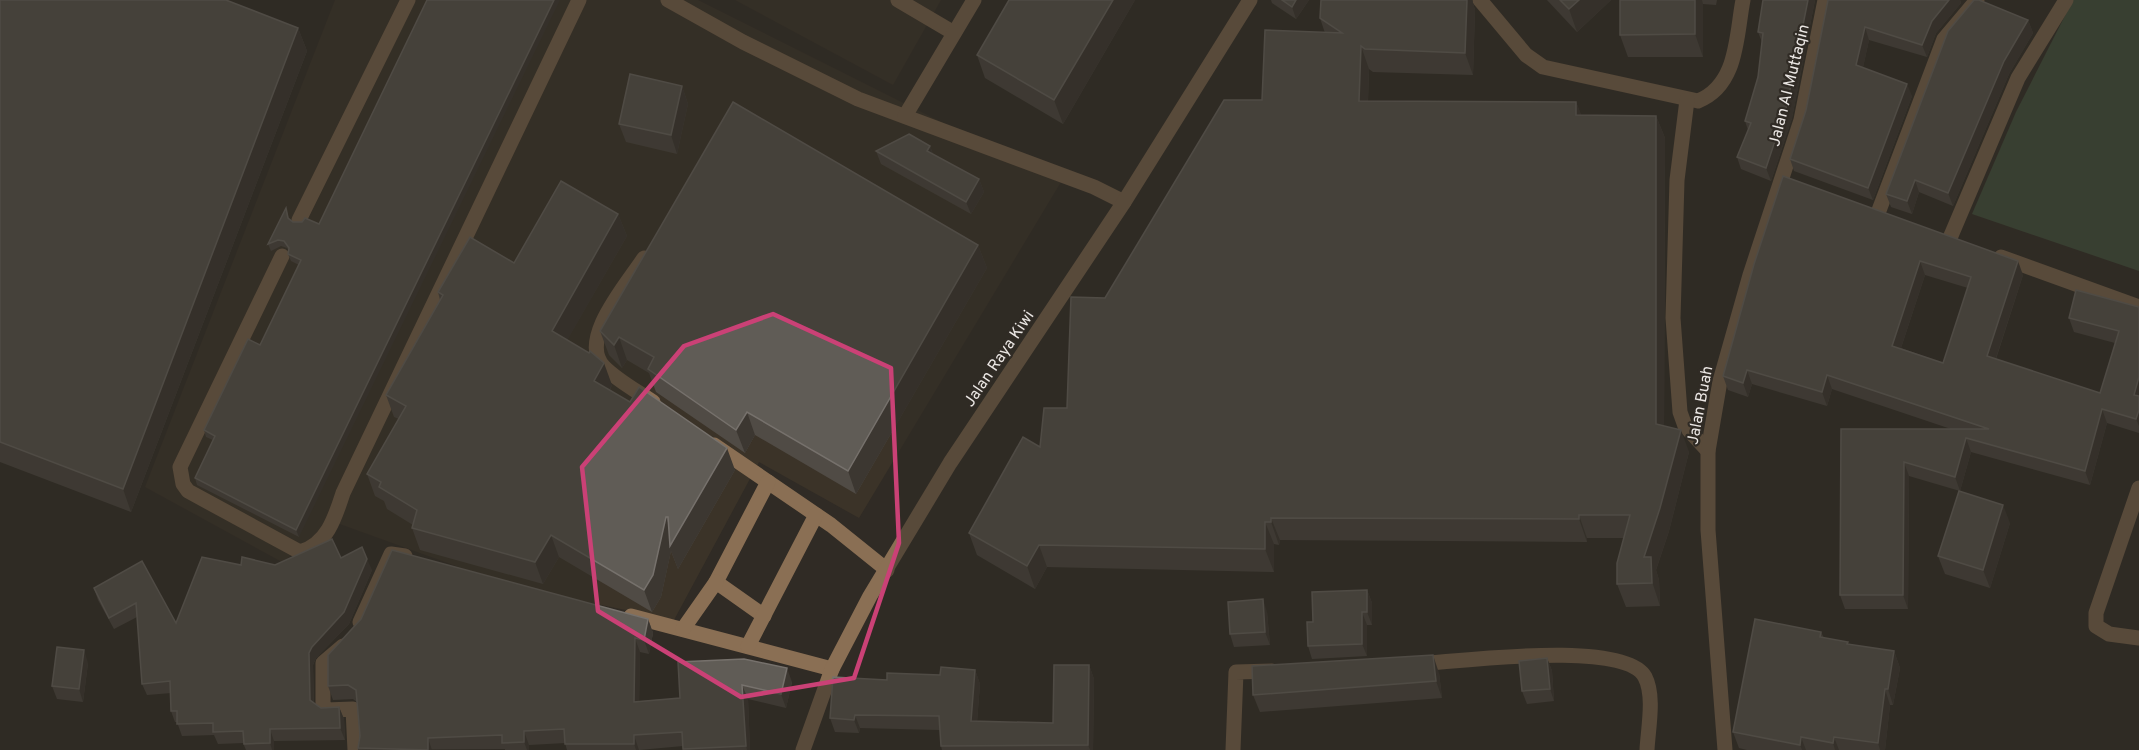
<svg xmlns="http://www.w3.org/2000/svg" width="2139" height="750" font-family="Overpass,sans-serif">
	<style>
		.built { fill: #3b3328 }
		.green { fill: #435740 }
		.lines { fill: none; stroke-linecap: round; stroke-linejoin: round }
		.minor { stroke: #8a6f54; stroke-width: 15 }
		.wall { fill: #504b45; fill-rule: evenodd }
		.shaded-wall { fill: #3c3731 }
		.building { fill: #605c56; stroke: #76716c; stroke-width: 1.5; fill-rule: evenodd }
		.marked { fill: none; stroke: #ca4176; stroke-width: 4.5; stroke-linejoin: round }
		.labels { text-anchor: middle; stroke-width: 4.5; stroke-linejoin: round; paint-order: stroke }
		.street-label { font-size: 16px; fill: #ebe7e4; stroke: #302b25 }
	</style>
	<rect width="100%" height="100%" fill="#302b25"/>
	<g class="built">
		<path d="M335 0H698L1061 182 859 518 759 462 674 620 514 587 337 523 282 562 145 487Z"/>
		<path d="M735 0H941L893 85Z"/>
	</g>
	<path class="green" d="M2073 0H2139V271L1972 214 2016 112Z"/>
	<g class="lines">
		<g class="minor">
			<path d="M668 0 743 42 858 99 1094 187 1124 202"/>
			<path d="M898 0 954 33"/>
			<path d="M1480 0 1526 55 1543 67 1698 101C1738 85 1736 36 1743 0"/>
			<path d="M1687 100 1677 180 1673 318 1680 412 1685 426 1708 451"/>
			<path d="M905 116 974 0"/>
			<path d="M1878 213 1944 39 1977 0"/>
			<path d="M299 220 408 0"/>
			<path d="M1950 238 2018 78 2066 0"/>
			<path d="M282 256 180 467 183 484 188 491 300 552C327 544 335 518 343 493L579 0"/>
			<path d="M2001 257 2139 307"/>
			<path d="M644 258C628 283 577 340 604 367 618 381 637 391 653 402"/>
			<path d="M714 445 831 525 887 570"/>
			<path d="M2139 488 2096 613V626L2109 634 2139 638"/>
			<path d="M631 616 832 669"/>
			<path d="M764 616 716 582 768 482"/>
			<path d="M360 622 391 554 405 556"/>
			<path d="M683 629 716 582"/>
			<path d="M343 646 323 663V708L326 710 353 709 355 750"/>
			<path d="M748 646 816 515"/>
			<path d="M1416 664C1457 662 1624 639 1645 677 1655 696 1648 729 1647 750"/>
			<path d="M803 750 832 669 870 596 950 463 1124 202 1250 0"/>
			<path d="M1233 750 1236 672 1272 671"/>
			<path d="M1725 750 1708 530V451L1720 381 1750 275 1801 120 1825 0"/>
		</g>
	</g>
	<g class="wall">
		<path d="M0 0 298 28 307 51 131 512 0 462Z"/>
		<path d="M1135 0 1063 124 985 78 977 55Z"/>
		<path d="M1271 0H1309L1296 19 1272 3Z"/>
		<path d="M1321 0H1472L1475 10 1473 75 1373 72 1369 69 1368 101 1576 102 1581 115 1656 116 1665 138 1664 426 1689 452 1669 531 1656 570 1659 580 1660 606 1626 607 1617 584 1624 538H1587V542L1280 540 1279 545 1274 544V572L1047 567 1035 589 977 555 969 533 1040 447 1067 408 1105 298 1262 100 1325 33 1320 18Z"/>
		<path d="M1547 0H1611L1577 32Z"/>
		<path d="M1620 0H1717L1716 5 1703 4V57H1628L1620 35Z"/>
		<path d="M1763 0H1815L1792 118 1771 181 1741 169 1737 157 1748 130 1745 121 1758 77 1762 42 1758 32Z"/>
		<path d="M1828 0H1960L1961 3 1936 33 1927 57 1869 40 1863 67 1912 96 1873 200 1794 171 1790 159 1806 110Z"/>
		<path d="M2028 20 2033 33 2009 74 1953 206 1919 192 1912 214 1891 207 1886 194Z"/>
		<path d="M682 86 688 104 677 154 626 142 619 124Z"/>
		<path d="M930 146 933 154 979 179 984 192 971 214 881 164 876 151Z"/>
		<path d="M1783 176 2023 275 1996 359 2100 393 2115 343 2074 332 2069 318 2139 307V433L2107 423 2090 485 1971 452 1960 491 1909 476 1908 609H1845L1840 595 1841 429H1951L1832 389 1827 406 1752 384 1748 397 1728 390 1723 376ZM1925 275 1968 288 1943 363 1901 348Z"/>
		<path d="M286 208 289 219 293 222H302L299 537 197 485 195 478 213 440 206 437 204 430 260 345 299 265 291 261 288 254 289 251 287 248 281 246 271 251 268 244Z"/>
		<path d="M618 214 627 236 567 340 612 385 610 390 735 470 678 569 671 551 661 597 652 612 559 557 543 584 420 550 412 528 413 525 387 509 384 501 375 496 367 474 399 419 394 417 386 395 440 300 438 292 514 263Z"/>
		<path d="M978 245 987 268 856 494 755 435 745 453 656 392 649 373 627 360 622 368 609 355 600 331Z"/>
		<path d="M2010 523 1990 588 1945 574 1938 556Z"/>
		<path d="M341 558 372 570 349 624 316 658 313 665 314 703 321 708 339 707 344 719 345 740 274 741V750H246L243 743 218 744 214 735 182 736 177 722H175L171 711V693L147 695 142 684 137 617 114 629 98 600 94 588 142 561 176 623 241 565H275Z"/>
		<path d="M1367 590 1372 603V625H1367V656L1312 659 1308 646 1313 622Z"/>
		<path d="M1267 612 1270 645 1234 647 1230 634Z"/>
		<path d="M648 619 653 633 649 654 640 652 639 701 680 698 678 662 792 682 786 708 748 699 750 750H683V746L639 750H567L565 743 529 745V750H505V749L358 750V748L360 736 357 702 353 699 333 700 328 686Z"/>
		<path d="M1821 632 1824 638 1849 644 1894 651 1900 668 1893 705H1890L1885 750H1747L1739 748 1733 732Z"/>
		<path d="M1547 658 1552 671 1554 701 1527 704 1522 691Z"/>
		<path d="M88 663 83 702 57 699 52 686Z"/>
		<path d="M1089 665 1094 679 1093 750H942L941 746 940 730 860 728 859 733 835 732 830 718 887 680 940 675 975 670 980 684 977 722 1053 723Z"/>
		<path d="M1439 673 1442 698 1260 712 1253 695Z"/>
	</g>
	<g class="shaded-wall">
		<path d="M554 0H560L299 537 296 530Z"/>
		<path d="M1113 0H1135L1063 124 1054 100Z"/>
		<path d="M1296 0H1309L1296 19 1292 7Z"/>
		<path d="M1467 0H1472L1475 10 1473 75 1465 53Z"/>
		<path d="M1579 0H1611L1577 32 1569 9Z"/>
		<path d="M1695 0H1702L1703 4V57L1695 34Z"/>
		<path d="M1808 0H1815L1792 118 1771 181 1766 168Z"/>
		<path d="M1949 0H1960L1961 3 1936 33 1927 57 1922 45 1932 21Z"/>
		<path d="M2028 20 2033 33 2009 74 1953 206 1948 193 2004 61Z"/>
		<path d="M1865 27 1869 40 1861 77 1856 65Z"/>
		<path d="M298 28 307 51 131 512 123 489Z"/>
		<path d="M1361 46 1369 69 1367 123 1359 101Z"/>
		<path d="M1907 84 1912 96 1873 200 1868 188Z"/>
		<path d="M682 86 688 104 677 154 671 135Z"/>
		<path d="M1576 102 1585 124 1576 115Z"/>
		<path d="M1656 116 1665 138 1664 446 1656 424Z"/>
		<path d="M930 146 934 158 927 151Z"/>
		<path d="M979 179 984 192 971 214 966 202Z"/>
		<path d="M1915 180 1919 192 1912 214 1907 201Z"/>
		<path d="M618 214 627 236 560 353 552 331Z"/>
		<path d="M978 245 987 268 856 494 848 471Z"/>
		<path d="M1920 261 1925 275 1897 360 1892 346Z"/>
		<path d="M2018 261 2023 275 1992 370 1987 356Z"/>
		<path d="M619 337 627 360 622 368 614 345Z"/>
		<path d="M604 363 612 385 602 403 594 381Z"/>
		<path d="M1747 370 1752 384 1748 397 1743 383Z"/>
		<path d="M1827 375 1832 389 1827 406 1822 392Z"/>
		<path d="M2139 377V408L2134 395Z"/>
		<path d="M2102 409 2107 423 2090 485 2085 471Z"/>
		<path d="M2139 410V426L2136 419Z"/>
		<path d="M747 412 755 435 745 453 736 430Z"/>
		<path d="M1681 430 1689 452 1669 531 1656 570 1659 580 1660 606 1644 557Z"/>
		<path d="M1966 438 1971 452 1960 491 1955 477Z"/>
		<path d="M727 448 735 470 678 569 671 551 661 597 652 612 644 590 666 517 674 539Z"/>
		<path d="M1904 462 1909 476 1908 609 1903 595Z"/>
		<path d="M2003 505 2010 523 1990 588 1983 570Z"/>
		<path d="M1579 515 1587 538V542L1579 519Z"/>
		<path d="M1271 518 1280 540 1279 545 1271 522Z"/>
		<path d="M1265 522 1274 544V572L1265 549Z"/>
		<path d="M551 535 559 557 543 584 535 562Z"/>
		<path d="M1039 545 1047 567 1035 589 1027 566Z"/>
		<path d="M367 559 372 570 349 624 316 658 313 665 314 712 310 700 309 653 312 647Z"/>
		<path d="M1367 590 1372 603V625L1367 612Z"/>
		<path d="M1263 599 1267 612 1270 645 1265 632Z"/>
		<path d="M1362 612 1367 625V656L1362 644Z"/>
		<path d="M648 619 653 633 649 654 644 640Z"/>
		<path d="M635 638 640 652 639 716 634 702Z"/>
		<path d="M84 650 88 663 83 702 79 689Z"/>
		<path d="M1894 651 1900 668 1893 705 1888 689Z"/>
		<path d="M1433 655 1439 673 1442 698 1436 681Z"/>
		<path d="M1547 658 1552 671 1554 701 1550 689Z"/>
		<path d="M1089 665 1094 679 1093 750H1090L1088 745Z"/>
		<path d="M787 668 792 682 786 708 781 694Z"/>
		<path d="M975 670 980 684 976 735 971 721Z"/>
		<path d="M742 685 748 699 750 750H747L746 746Z"/>
		<path d="M1885 689 1890 705 1885 750H1880L1878 743Z"/>
		<path d="M339 707 344 719 345 740 340 728Z"/>
		<path d="M855 715 860 728 859 733 854 720Z"/>
		<path d="M270 729 274 741V750H272L270 743Z"/>
		<path d="M524 731 529 745V750H527L524 742Z"/>
		<path d="M634 735 639 750H636L634 744Z"/>
		<path d="M1801 737 1806 750H1802L1800 745Z"/>
		<path d="M1834 737 1839 750H1835L1833 743Z"/>
		<path d="M428 738 432 750H428Z"/>
	</g>
	<g class="building">
		<path d="M0 0H226L298 28 123 489 0 442Z"/>
		<path d="M427 0H554L296 530 195 478 215 436 204 430 248 339 260 345 301 260 288 254 289 248 284 241 278 240 268 244 286 208 288 218 293 222H302L305 218 319 224Z"/>
		<path d="M1009 0H1113L1054 100 977 55Z"/>
		<path d="M1282 0H1296L1292 7Z"/>
		<path d="M1321 0H1467L1465 53 1365 49 1361 46 1359 101 1576 102V115L1656 116V424L1681 430 1660 508 1644 557H1651L1652 583 1617 584V563L1630 515H1579V519L1271 518V522H1265V549L1039 545 1027 566 969 533 1023 437 1040 447 1044 408H1067L1071 297 1105 298 1224 100H1262L1265 30 1342 33 1320 18Z"/>
		<path d="M1560 0H1579L1569 9Z"/>
		<path d="M1620 0H1695V34L1620 35Z"/>
		<path d="M1763 0H1808L1787 105 1766 168 1737 157 1751 123 1745 121 1758 77 1763 33 1758 32Z"/>
		<path d="M1828 0H1949L1932 21 1922 45 1865 27 1856 65 1907 84 1868 188 1790 159 1806 110Z"/>
		<path d="M1974 0H1979L2028 20 2004 61 1948 193 1915 180 1907 201 1886 194 1948 31Z"/>
		<path d="M630 74 682 86 671 135 619 124Z"/>
		<path d="M733 102 978 245 848 471 747 412 736 430 648 369 654 357 619 337 614 345 600 331Z"/>
		<path d="M909 134 930 146 927 151 979 179 966 202 876 151Z"/>
		<path d="M1783 176 2018 261 1987 356 2100 393 2119 331 2069 318 2076 290 2139 307V377L2134 395 2139 396V410L2136 419 2102 409 2085 471 1966 438 1955 477 1904 462 1903 595H1840L1841 429H1989L1827 375 1822 392 1747 370 1743 383 1723 376 1754 264ZM1920 261 1971 277 1943 363 1892 346Z"/>
		<path d="M561 181 618 214 552 331 589 353 590 351 604 363 594 381 630 402 639 387 727 448 670 546 668 517H666L653 575 644 590 551 535 535 562 412 528 417 510 379 487 381 482 367 474 406 406 386 395 443 295 438 292 470 237 514 263Z"/>
		<path d="M1959 491 2003 505 1983 570 1938 556Z"/>
		<path d="M332 539 341 558 362 547 367 559 344 612 312 647 309 653 310 700 321 708 339 707 340 728 270 729V743L244 744 243 731 213 732V723L177 724V711H171L170 681 142 684 136 603 109 618 94 588 142 561 176 623 202 557 241 565 242 557 275 565Z"/>
		<path d="M392 550 648 619 644 640 635 638 634 702 680 698 678 662 744 659 787 668 781 694 742 685 746 746 683 749 682 732 634 735V744H565L564 729 524 731V742L502 743V735L428 738V750L358 748 360 736 356 690 348 685 328 686V655L361 619Z"/>
		<path d="M1367 590V612H1362V644L1308 646 1307 622H1313L1312 592Z"/>
		<path d="M1263 599 1265 632 1230 634 1228 602Z"/>
		<path d="M1755 619 1821 632 1820 637 1848 642 1847 644 1894 651 1888 689H1885L1878 743 1834 737 1833 743 1801 737 1800 745 1733 732Z"/>
		<path d="M57 647 84 650 79 689 52 686Z"/>
		<path d="M1433 655 1436 681 1253 695 1252 666Z"/>
		<path d="M1547 658 1550 689 1522 691 1519 661Z"/>
		<path d="M1054 665H1089L1088 745 941 746 939 716 855 715 854 720 830 718 833 677 887 680V673L940 675 941 667 975 670 971 721 1053 723Z"/>
	</g>
	<path d="M0 0H2139V750H0ZM773 314 891 368 899 543 854 678 741 697 598 611 582 467 684 346Z" fill="#302b25" fill-opacity=".55" fill-rule="evenodd"/>
	<path class="marked" d="M773 314 891 368 899 543 854 678 741 697 598 611 582 467 684 346Z"/>
	<g class="labels">
		<g class="street-label">
			<text transform="translate(1788 85) rotate(-76)" y="6">Jalan Al Muttaqin</text>
			<text transform="translate(998 358) rotate(-56)" y="6">Jalan Raya Kiwi</text>
			<text transform="translate(1699 405) rotate(-79)" y="6">Jalan Buah</text>
		</g>
	</g>
</svg>
